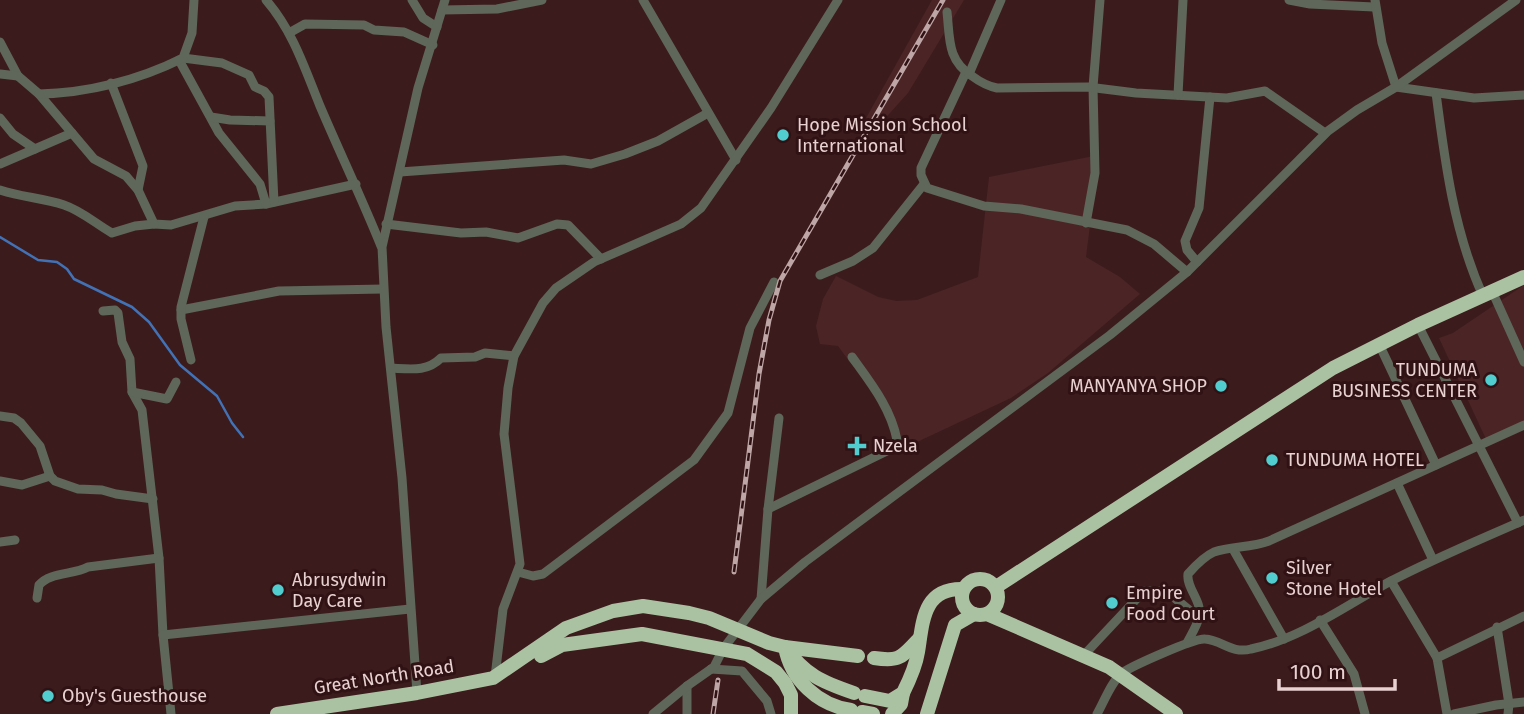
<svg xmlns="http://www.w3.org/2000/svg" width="1524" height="714" font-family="'Fira Sans',sans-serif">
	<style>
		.built { fill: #4b2426 }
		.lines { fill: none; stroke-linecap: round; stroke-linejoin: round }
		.stream { stroke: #4272b6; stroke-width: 2.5 }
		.minor { stroke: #5e675a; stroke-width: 9 }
		.highway { stroke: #aac2a2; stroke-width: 14 }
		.rail-casing { stroke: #bfa6a6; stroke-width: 5 }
		.rail { stroke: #311214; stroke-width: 2.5; stroke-dasharray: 8; stroke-linecap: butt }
		.poi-dot { fill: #52cdcf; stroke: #311214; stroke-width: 2.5 }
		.labels { text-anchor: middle; stroke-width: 6; stroke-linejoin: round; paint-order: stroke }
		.poi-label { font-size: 18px; fill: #e8d1d1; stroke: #311214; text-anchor: start }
		.street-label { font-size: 18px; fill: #e8d1d1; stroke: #311214 }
	</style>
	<rect width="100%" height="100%" fill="#3c1b1d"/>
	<g class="built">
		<path d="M932 0H964L908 93 871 134 860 129Z"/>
		<path d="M1099 155 1086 257 1120 277 1140 294 1048 373 1011 398 900 450 890 432 885 397 849 361 838 346 820 344 816 326 823 299 836 276 878 297 896 301 917 300 978 277 989 177Z"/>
		<path d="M1524 285V422L1486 439 1439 338 1453 333Z"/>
	</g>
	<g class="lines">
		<path class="stream" d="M0 237 38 260 57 262 67 269 74 279 132 307 149 322 180 365 217 396 232 423 243 437"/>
		<g class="minor">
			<path d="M266 0C293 31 305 69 320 106 340 153 362 199 381 246"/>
			<path d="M412 0 423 18 437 27"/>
			<path d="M643 0 736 160"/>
			<path d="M1289 0 1310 4 1374 7"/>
			<path d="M1375 0 1382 43 1396 87 1474 98 1524 95"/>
			<path d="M442 10 497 9 542 0"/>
			<path d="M947 12C950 39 947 60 972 76 980 82 987 86 997 88L1088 87 1136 93 1227 98 1265 91 1325 133"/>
			<path d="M289 33 305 24 364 25 374 30 404 32 433 45"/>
			<path d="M0 42 18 76 39 94 94 159 126 176 138 190 154 224 171 225 235 206 266 204 356 184"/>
			<path d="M183 58 222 63 249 75 255 87 264 91 269 97 274 202"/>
			<path d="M179 60 219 133 260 184 266 204"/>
			<path d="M966 72 921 168V175L927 188 984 206 1021 209 1127 230 1154 244 1187 272"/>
			<path d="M0 74 18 76"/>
			<path d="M969 74 1001 0"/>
			<path d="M111 83 143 166 138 190"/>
			<path d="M1436 93C1445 163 1454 232 1483 296"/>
			<path d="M39 94C88 93 139 80 183 58L192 33 194 0"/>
			<path d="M1178 95 1183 0"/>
			<path d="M211 117 230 120 270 121"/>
			<path d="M0 118 13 134 35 149"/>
			<path d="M0 164 72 133"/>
			<path d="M400 172 564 160 591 164 625 154 658 141 708 113"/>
			<path d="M0 190C21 197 43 198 64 205 82 211 96 224 112 233L135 226 154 224"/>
			<path d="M1086 223 1095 173 1093 87 1100 0"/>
			<path d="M386 224 461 233 486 232 518 238 557 224 568 225 601 259"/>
			<path d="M1197 262 1187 250 1185 241 1199 208 1210 97"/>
			<path d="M820 275 853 261 873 248 924 184"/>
			<path d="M1492 291 1524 362"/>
			<path d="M181 310 279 291 383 289"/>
			<path d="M103 311 115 310 118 313 122 342 130 359 132 392 142 410 159 558 163 635 171 714"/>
			<path d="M1418 325 1518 523"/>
			<path d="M1379 344 1436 465"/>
			<path d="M191 360 181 319V307L204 217"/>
			<path d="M391 368C411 369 427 372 441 358L475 357 485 353 514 356"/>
			<path d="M132 392 167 399 176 382"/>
			<path d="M0 416 14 418 21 423 40 446 50 476 55 481 78 489 102 490 116 494 153 499"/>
			<path d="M0 481 22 485 50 476"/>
			<path d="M1397 483 1433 560"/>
			<path d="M768 509 891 449 897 440C891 408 870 382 852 357"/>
			<path d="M0 542 15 540"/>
			<path d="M1233 549 1284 639"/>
			<path d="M518 572 533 576 543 574 694 460 728 413 750 328 774 282"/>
			<path d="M1391 581 1437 658 1447 714"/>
			<path d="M37 598 39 585C50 572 73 575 88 567L159 558"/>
			<path d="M761 599 768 509 779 418"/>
			<path d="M1320 620 1354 674 1365 714"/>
			<path d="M1497 627 1509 704 1508 714"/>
			<path d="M163 635 410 609"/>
			<path d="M1187 643C1191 635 1197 626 1199 617 1203 602 1186 588 1188 574 1195 566 1205 556 1214 552 1231 546 1251 548 1269 541L1524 425"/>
			<path d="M1084 655 1144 591H1166L1199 618"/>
			<path d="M1437 658 1524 616"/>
			<path d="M711 669 742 671 767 701 771 714"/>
			<path d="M495 677 503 609 520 564 504 434 508 388 514 356 543 303 556 288 594 262 681 224 701 208 771 108 838 0"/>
			<path d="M687 686V714"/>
			<path d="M417 693 402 478 386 327 382 247 418 88 445 0"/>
			<path d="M653 714 687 686 714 667 723 649 761 599 805 562 1110 335 1187 272 1328 131 1357 110 1396 87 1516 0"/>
			<path d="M1097 714C1104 702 1111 682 1122 673 1132 666 1194 638 1205 639 1222 640 1231 654 1251 649 1300 639 1345 606 1389 582 1433 559 1479 540 1524 520"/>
			<path d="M1454 714 1496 705 1524 702"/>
		</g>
		<g class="highway">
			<circle cx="980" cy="597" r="18"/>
			<path d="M996 587 1333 368 1418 325 1524 277"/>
			<path d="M987 614 1109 667 1176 714"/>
			<path d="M541 656 562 645 642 634 747 654 776 672 785 683 791 695V714"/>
			<path d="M874 658C901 662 901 657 919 639"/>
			<path d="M865 696 890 701 903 693C909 681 916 665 918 652 923 621 923 588 963 589"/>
			<path d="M851 710C818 705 791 680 785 647L858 656"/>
			<path d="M862 712 873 714"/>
			<path d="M277 714 417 693 493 678 566 628 613 611 643 606 689 613 709 618 769 643 785 647C805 675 822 682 854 693"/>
			<path d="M892 714 901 704 903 693"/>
			<path d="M927 714 955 625 974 614"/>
		</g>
		<g class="rail-casing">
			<g id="rail">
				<path d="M734 572 759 374 769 320 780 281 943 0"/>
				<path d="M713 714 718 680"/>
			</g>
		</g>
		<use href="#rail" class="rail"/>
	</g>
	<g class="poi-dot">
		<circle cx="783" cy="135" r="7"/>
		<circle cx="1491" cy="380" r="7"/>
		<circle cx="1221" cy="386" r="7"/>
		<path d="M853.5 435.5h7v7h7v7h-7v7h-7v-7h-7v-7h7z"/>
		<circle cx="1272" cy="460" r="7"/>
		<circle cx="1272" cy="578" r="7"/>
		<circle cx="278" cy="590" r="7"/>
		<circle cx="1112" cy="603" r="7"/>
		<circle cx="48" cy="696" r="7"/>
	</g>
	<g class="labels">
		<g class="poi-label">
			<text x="797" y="131">Hope Mission School<tspan x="797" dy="21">International</tspan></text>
			<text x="1477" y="376" text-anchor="end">TUNDUMA<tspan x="1477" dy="21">BUSINESS CENTER</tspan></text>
			<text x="1207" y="392" text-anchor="end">MANYANYA SHOP</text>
			<text x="873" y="452">Nzela</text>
			<text x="1286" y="466">TUNDUMA HOTEL</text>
			<text x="1286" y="574">Silver<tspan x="1286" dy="21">Stone Hotel</tspan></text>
			<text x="292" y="586">Abrusydwin<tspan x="292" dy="21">Day Care</tspan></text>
			<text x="1126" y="599">Empire<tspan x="1126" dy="21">Food Court</tspan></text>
			<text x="62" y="702">Oby's Guesthouse</text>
		</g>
		<g class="street-label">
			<text transform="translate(384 677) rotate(-9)" y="6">Great North Road</text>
		</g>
	</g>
	<path d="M1279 679v10h116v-10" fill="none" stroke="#e8d1d1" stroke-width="3.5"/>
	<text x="1290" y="679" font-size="21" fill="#e8d1d1" stroke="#311214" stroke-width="5" paint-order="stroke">100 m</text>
</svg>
